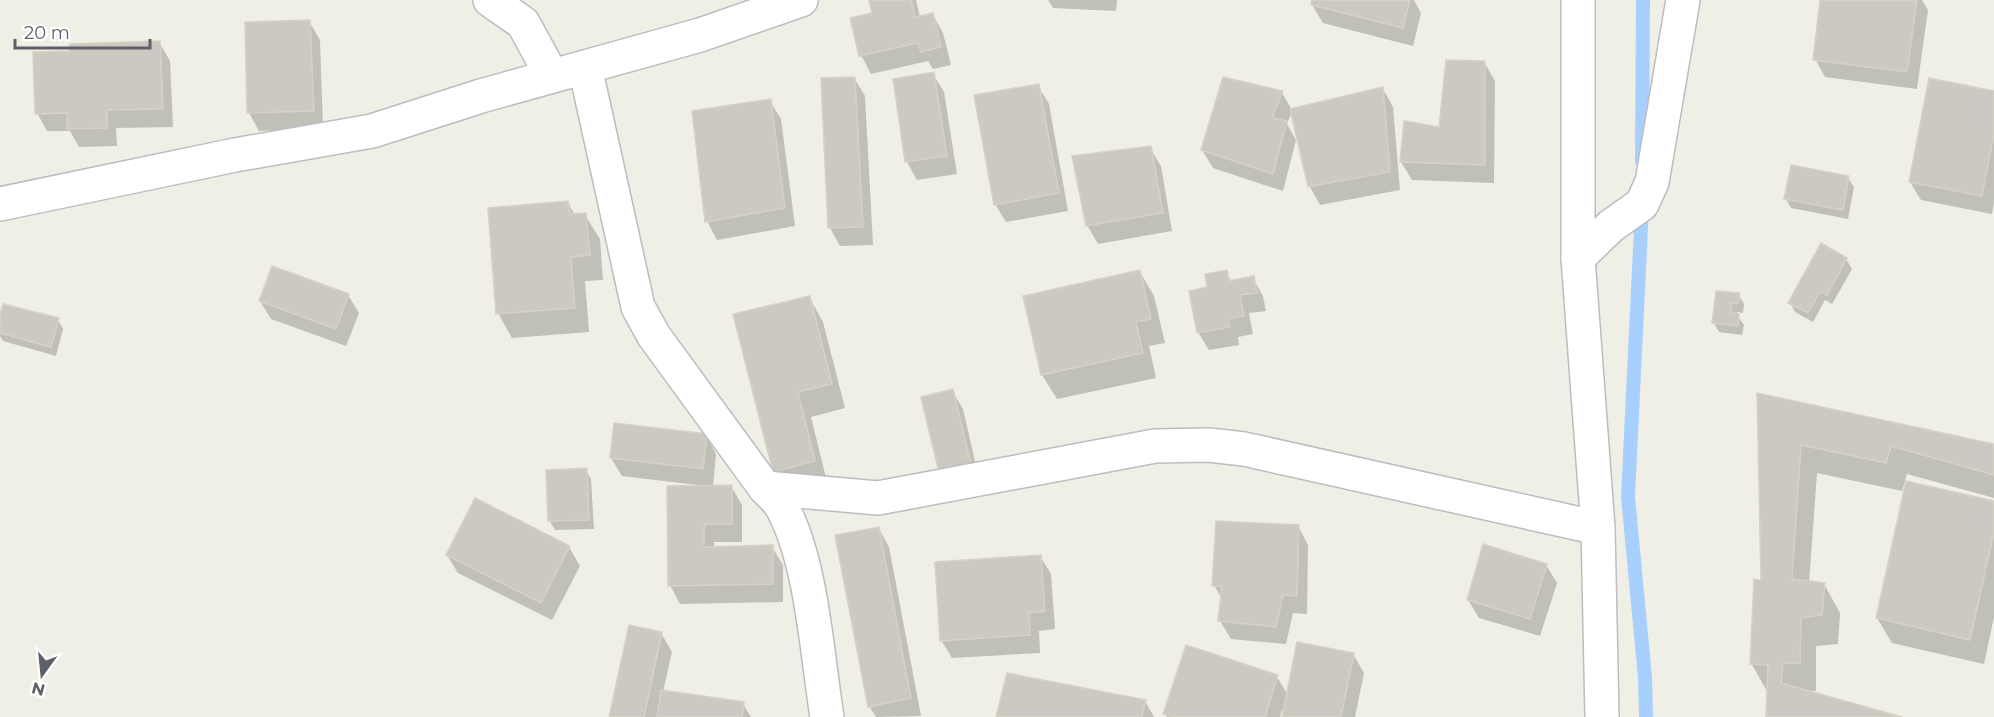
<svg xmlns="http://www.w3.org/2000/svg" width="1994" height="717" font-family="Montserrat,sans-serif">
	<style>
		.shadow { fill: #0003 }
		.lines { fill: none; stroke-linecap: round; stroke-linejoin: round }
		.stream { stroke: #a7d0ff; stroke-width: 14 }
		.building { fill: #ccc9c3; stroke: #d6d2c3; stroke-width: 1.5 }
		.minor-casing { stroke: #babdc2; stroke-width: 36 }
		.tertiary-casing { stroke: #babdc2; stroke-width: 36 }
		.minor { stroke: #fff; stroke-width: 33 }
		.tertiary { stroke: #fff; stroke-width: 33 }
	</style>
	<rect width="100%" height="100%" fill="#f0efe6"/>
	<g class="shadow">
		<path d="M871 0H916L920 17 933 15 943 33 951 65 933 69 928 61 871 74 861 55 874 14Z"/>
		<path d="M1048 0H1117L1116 11 1053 8Z"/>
		<path d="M1314 0H1414L1421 13 1413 46 1323 23 1312 5Z"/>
		<path d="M1822 0H1922L1928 10 1917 89 1825 77 1815 59Z"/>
		<path d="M309 21 320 40 323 129 259 131 249 113Z"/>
		<path d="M159 42 170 61 173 127 116 128 117 146 79 147 70 131H47L37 113 71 52Z"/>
		<path d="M1484 62 1495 81 1494 183 1412 180 1401 162 1440 128Z"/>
		<path d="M933 74 944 92 957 174 917 180 907 162Z"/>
		<path d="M854 78 865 96 873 245 840 246 830 228 822 80Z"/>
		<path d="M1038 86 1049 104 1068 211 1006 222 995 204Z"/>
		<path d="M1383 89 1393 107 1400 190 1320 205 1310 187 1292 111 1287 124 1296 140 1283 191 1213 168 1202 150 1282 93 1292 110Z"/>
		<path d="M1994 92V202L1992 214 1921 200 1910 182Z"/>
		<path d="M770 101 781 119 795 226 717 240 707 221Z"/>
		<path d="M1150 148 1161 166 1172 231 1098 244 1087 225Z"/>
		<path d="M1848 178 1854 187 1848 219 1791 208 1786 199Z"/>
		<path d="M568 203 575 215H585L600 239 603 280 585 281 589 332 512 338 498 313Z"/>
		<path d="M1846 259 1852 269 1832 304 1825 300 1813 322 1795 312 1790 303Z"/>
		<path d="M1140 272 1154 296 1165 343 1149 346 1156 378 1057 399 1042 375 1025 297Z"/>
		<path d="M1226 272 1232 282 1253 278 1263 296 1266 311 1249 313 1253 334 1238 337 1239 345 1209 350 1198 332Z"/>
		<path d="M348 295 359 313 346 346 271 319 260 301Z"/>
		<path d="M1739 295 1744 304 1743 313 1737 312V315L1744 325 1742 335 1719 332 1714 323Z"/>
		<path d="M809 297 823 322 845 408 811 417 828 486 788 496 774 471Z"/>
		<path d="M58 320 63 329 56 356 3 341 0 336V321Z"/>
		<path d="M952 391 963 409 982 492 922 398Z"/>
		<path d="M1759 395 1994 445V498L1907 474 1902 491 1817 473 1809 583 1824 584 1840 613 1838 644 1816 646V691H1808L1897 717H1767L1768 693 1751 663 1763 582Z"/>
		<path d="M706 435 716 454 713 487 731 486 742 505V542H714V548L772 547 783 565V602L680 604 670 585 697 485 622 476 611 458Z"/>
		<path d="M586 470 591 479 594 529 555 530 549 520Z"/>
		<path d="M476 500 569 547 580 566 552 620 458 573 447 555Z"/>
		<path d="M1994 502V617L1984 664 1892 643 1877 618Z"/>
		<path d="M1298 526 1308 545 1307 614 1293 613 1286 644 1231 639 1220 621 1222 599 1214 585Z"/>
		<path d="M879 529 889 547 921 716 876 717 869 706Z"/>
		<path d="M1040 556 1051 574 1055 629 1039 631 1040 653 952 658 941 640Z"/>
		<path d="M1546 565 1557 583 1540 636 1479 618 1468 600Z"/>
		<path d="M661 633 672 652 663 692 743 704 751 717H611Z"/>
		<path d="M1353 654 1364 673 1355 717H1283L1285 711 1282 710 1280 717H1167L1165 714 1277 677 1288 695Z"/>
		<path d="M1145 701 1154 717H997Z"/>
	</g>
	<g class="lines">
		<g class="stream">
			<path d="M1642 161 1643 0"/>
			<path d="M1642 207 1628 497 1645 677 1646 717"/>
		</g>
	</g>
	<g class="building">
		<path d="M869 0H911L915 17 933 13 941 47 921 52 918 43 859 56 850 18 872 13Z"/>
		<path d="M1312 0H1410L1403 28 1311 5Z"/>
		<path d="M1820 0H1917L1907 72 1813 60Z"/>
		<path d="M310 20 314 111 247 113 245 22Z"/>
		<path d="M160 41 163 109 107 110V128L67 129V113L35 114 33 52 69 51 70 44Z"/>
		<path d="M1446 60 1485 61V165L1400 162 1404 121 1439 127Z"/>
		<path d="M934 72 947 156 905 162 893 79Z"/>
		<path d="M855 77 863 227 828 228 821 78Z"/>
		<path d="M1223 77 1283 91 1272 118 1287 121 1273 174 1201 150Z"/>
		<path d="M1929 78 1994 91V133L1982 196 1909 182Z"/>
		<path d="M1039 84 1059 193 994 205 974 95Z"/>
		<path d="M1383 87 1390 172 1308 187 1290 109Z"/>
		<path d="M771 99 785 208 705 222 692 111Z"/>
		<path d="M1151 146 1163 213 1086 226 1072 156Z"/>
		<path d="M1791 165 1849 176 1843 210 1784 199Z"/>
		<path d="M568 201 570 214 586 213 590 255 571 257 575 308 496 314 488 208Z"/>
		<path d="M1821 243 1847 258 1827 295 1820 292 1808 313 1788 303Z"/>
		<path d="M272 266 349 294 336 329 259 301Z"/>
		<path d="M1140 270 1151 319 1136 322 1143 353 1041 375 1023 296Z"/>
		<path d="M1227 270 1229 281 1254 276 1257 293 1240 295 1244 316 1228 319 1230 327 1197 333 1189 291 1207 287 1205 274Z"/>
		<path d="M1716 291 1740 293 1738 304 1732 303 1731 313 1739 314 1738 326 1712 323Z"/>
		<path d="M810 296 832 384 798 392 815 461 773 472 733 314Z"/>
		<path d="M3 304 59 318 51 347 0 333V315Z"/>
		<path d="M953 389 973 473 941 481 921 397Z"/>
		<path d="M1757 393 1994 444V475L1891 446 1886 463 1801 445 1792 579 1825 583 1822 615 1801 618 1800 663H1783L1781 683 1902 717H1766L1768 665 1750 664 1754 579 1761 581Z"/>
		<path d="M614 423 707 434 703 469 610 458Z"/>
		<path d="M587 468 589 520 548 521 546 470Z"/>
		<path d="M1906 481 1994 501V532L1970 640 1876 618Z"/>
		<path d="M732 485V524H704V547L773 545V584L668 586 667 486Z"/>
		<path d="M475 498 570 546 541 603 446 555Z"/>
		<path d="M1216 521 1299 525 1297 596 1283 595 1276 627 1218 621 1222 586H1212Z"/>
		<path d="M879 527 911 698 868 707 835 535Z"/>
		<path d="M1483 544 1547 564 1530 619 1467 600Z"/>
		<path d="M1041 555 1045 611 1029 613 1030 635 940 641 935 562Z"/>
		<path d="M629 625 662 632 644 717H609Z"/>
		<path d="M1297 642 1354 653 1341 717H1282Z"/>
		<path d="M1186 645 1278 675 1265 717H1174L1163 714Z"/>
		<path d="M1007 673 1146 700 1142 717H996Z"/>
		<path d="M661 690 744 702 742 717H657Z"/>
	</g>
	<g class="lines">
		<g class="minor-casing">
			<g id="minor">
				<path d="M490 0 523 23 552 76"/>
				<path d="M585 67 638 307 654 336 765 488C771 494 779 501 783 509 812 564 817 654 827 717"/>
				<path d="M0 204 235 155 372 131 481 96 700 35 801 0"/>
				<path d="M1578 258 1611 226 1642 204 1652 182 1683 0"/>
				<path d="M765 488 878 498 1155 446 1209 445 1244 449 1598 528"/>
			</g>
		</g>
		<g class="tertiary-casing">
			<path id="tertiary" d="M1578 0V258L1598 528 1602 717"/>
		</g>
		<use href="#minor" class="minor"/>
		<use href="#tertiary" class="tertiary"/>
	</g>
	<g transform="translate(42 675) rotate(195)" stroke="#ffffff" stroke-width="4.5" paint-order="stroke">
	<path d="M0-4.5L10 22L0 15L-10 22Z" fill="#5d6167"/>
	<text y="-9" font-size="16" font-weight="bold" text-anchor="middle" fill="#5d6167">N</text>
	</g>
	<path d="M15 39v9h135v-9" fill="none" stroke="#5d6167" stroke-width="3"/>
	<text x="24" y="39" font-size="18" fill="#5d6167" stroke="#ffffff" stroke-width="4.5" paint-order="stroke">20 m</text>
</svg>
